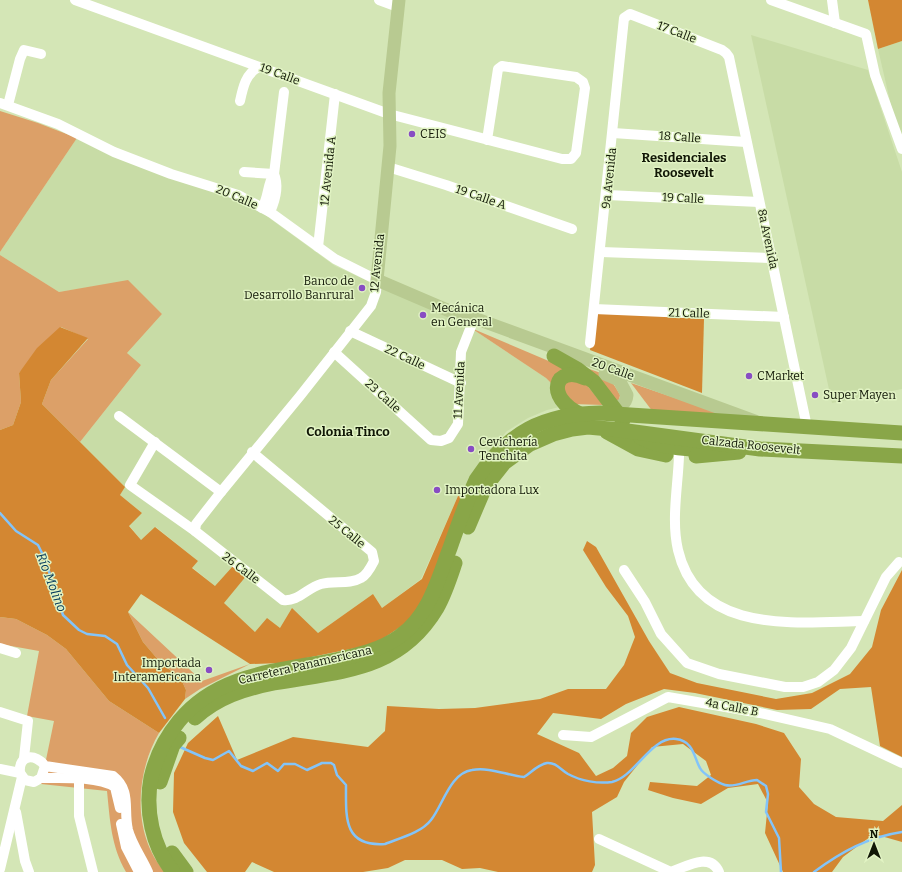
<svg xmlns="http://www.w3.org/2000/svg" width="902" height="872" font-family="Bitter,serif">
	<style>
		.built { fill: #c8dca6 }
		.green { fill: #dca068 }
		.forest { fill: #d38732 }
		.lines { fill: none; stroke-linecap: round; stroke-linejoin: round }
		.stream { stroke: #83c4f9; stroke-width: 2.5 }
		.minor { stroke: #fff; stroke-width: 10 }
		.major { stroke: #b8ca91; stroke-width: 13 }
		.highway { stroke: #89a648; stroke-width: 15 }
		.poi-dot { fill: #884dc3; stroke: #e1f3c3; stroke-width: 1.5 }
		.labels { text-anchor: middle; stroke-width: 3; stroke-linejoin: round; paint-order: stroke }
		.street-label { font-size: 12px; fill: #111706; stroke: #e1f3c3 }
		.poi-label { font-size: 12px; fill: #111706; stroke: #e1f3c3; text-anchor: start }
		.neighbourhood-label { font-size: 13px; font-weight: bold; fill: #111706; stroke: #e1f3c3 }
		.water-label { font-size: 13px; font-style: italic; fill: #03385a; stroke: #e1f3c3 }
	</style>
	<rect width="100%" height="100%" fill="#d4e6b6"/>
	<g class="built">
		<path d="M751 35 868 70 902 172V389L832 403Z"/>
		<path d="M902 41V140L893 114 878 49Z"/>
		<path d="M77 138 227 196 261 212 335 266 471 328 546 378 572 404 547 410 528 418 507 431 481 461 463 497 458 496 421 579 382 608 373 594 318 633 280 628 255 632 224 603 246 575 215 586 192 567 198 561 156 527 141 540 129 525 142 513 120 495 125 487 80 442 141 365 127 353 162 314 128 281 59 292 0 255V252Z"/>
	</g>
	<g class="green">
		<path d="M0 111 38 123 77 138 0 252Z"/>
		<path d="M0 255 59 292 128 280 162 314 127 353 141 365 80 442 42 404 51 380 88 339 61 327 19 373 21 402 13 425 0 430Z"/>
		<path d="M471 328 577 373 603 405 572 404 546 378Z"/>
		<path d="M578 366C602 373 608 372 620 395L619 400 614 404Z"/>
		<path d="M631 383 725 415 653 412Z"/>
		<path d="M128 612 202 681 250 664 200 689 185 699 186 690 181 679 160 662 143 642Z"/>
		<path d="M0 617 16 619 47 635 66 649 109 701 159 733C135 774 132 835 165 872H126C111 846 110 820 107 791L41 784 54 721 27 716 39 651 0 644Z"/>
	</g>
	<g class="forest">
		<path d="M868 0H902V41L878 49Z"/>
		<path d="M598 312 704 319 702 393 590 350Z"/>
		<path d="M60 327 88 338 51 380 42 404 125 487 120 495 142 513 129 526 141 540 155 527 198 561 192 568 215 586 233 566 247 575 224 603 255 632 267 618 280 628 292 608 318 633 373 594 382 608 422 579 458 496 463 497 426 597 412 619 375 644 282 663 250 664 141 594 128 612 143 642 160 662 181 679 186 690 185 699 159 733 109 701 66 649 47 635 16 619 0 617V430L13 425 21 402 19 373 37 348Z"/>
		<path d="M587 541 596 547 649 641 670 673 697 683 776 699 812 693 850 674 872 647 881 610 902 570V757L880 746 871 687 840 689 811 709 777 710 695 693 664 689 626 704 601 719 553 713 537 734 579 753 596 776 613 768 627 756 631 733 647 717 679 707 756 724 784 733 801 759 799 787 814 804 836 817 883 821 902 805V842L874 834 843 857 832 872H783L765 833 768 803 758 784 728 788 701 804 673 798 648 790 650 782 697 786 711 775 706 761 683 744 652 747 624 782 617 797 592 812 595 865 592 872H498L480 868 462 869 442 860H405L388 868 363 872H274L252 862 245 872H207L184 843 173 812 174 773 188 743 218 716 237 760 293 737 368 747 385 731 387 706 439 709 475 708 540 699 568 689H606L624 665 635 637 628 616 606 587 583 550Z"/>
	</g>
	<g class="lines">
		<g class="stream">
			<path d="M0 513 16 531 38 545 45 559 63 615 79 630 87 634 105 636 117 644 127 665 148 688 165 718"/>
			<path d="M180 747 205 758 213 760 229 751 241 766 253 771 267 763 278 771 284 764H295L307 770 322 763H331L334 765 337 775 346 785C346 817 343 847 385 844 400 838 421 833 431 820 443 805 450 773 472 770 490 767 506 775 524 777 532 772 537 765 547 763 556 762 561 770 568 774 581 781 598 784 612 782 635 777 651 736 676 739 694 741 694 758 700 768 703 774 718 783 725 785 736 788 746 780 757 780L766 786 768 794 766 812 779 838 781 872"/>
			<path d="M814 872C841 852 868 837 902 832"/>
		</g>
		<g class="minor">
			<path d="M75 0 389 114 562 159H571L576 153 585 88 583 82 576 77 502 66 498 69 487 140"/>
			<path d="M379 0 398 7"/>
			<path d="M771 0 866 34 875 75 902 149"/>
			<path d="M832 0 835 23"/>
			<path d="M240 101C243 87 246 73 259 67"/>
			<path d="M0 103 58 124 114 152 171 174 238 195 270 212 335 259 377 280 376 292 371 306 300 396 221 492 196 524 195 531 283 600C298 602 307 588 321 584 334 580 349 585 361 578 367 575 371 567 374 561L372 552 252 452"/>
			<path d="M8 105 20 59 24 50 41 54"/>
			<path d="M613 133 746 142"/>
			<path d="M388 167 446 185 572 229"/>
			<path d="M244 172 274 174"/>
			<path d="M607 195 759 202"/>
			<path d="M262 208C269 197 267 184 274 174L284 92"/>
			<path d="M270 212C275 201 279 186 274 174"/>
			<path d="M318 247 335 94"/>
			<path d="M601 252 771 258"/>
			<path d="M594 309 784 317"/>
			<path d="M350 331 461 383"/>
			<path d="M590 343 624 18 630 14 722 50 726 53 729 57 807 427"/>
			<path d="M334 352 431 440 441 441 449 438 458 424 461 352 472 324"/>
			<path d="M119 416 221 492"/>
			<path d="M155 442 130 485 195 531"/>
			<path d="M679 456C678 486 671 520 678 550 698 636 797 622 864 621"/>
			<path d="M624 570 645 602 661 634 687 663 719 674 785 687H803L818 682 834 670 851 648 886 577 899 562"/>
			<path d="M0 648 16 653"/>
			<path d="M0 712 28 721 24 758"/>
			<path d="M563 735 591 737 668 697 760 713 830 729 902 763"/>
			<path d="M45 766 41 778 34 782 25 780 20 773C18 754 36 753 45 766L113 776C132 791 123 809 128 830 132 845 142 858 148 872"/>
			<path d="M0 769 20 773"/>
			<path d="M79 772V816L93 872"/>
			<path d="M41 778C62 778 98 776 115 787L120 808"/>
			<path d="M16 812 25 861 29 872"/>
			<path d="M121 824 126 847 139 872"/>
			<path d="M599 839 671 872C687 866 710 852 719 872"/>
			<path d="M0 869 22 777"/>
		</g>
		<g class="major">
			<path d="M399 0 389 93 390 146 377 280 461 316 474 318 755 421"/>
			<path d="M605 374 619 380 627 395C626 407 616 408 606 412"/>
		</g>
		<g class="highway">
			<path d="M554 356 577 369 594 382 623 420"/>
			<path d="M580 414C544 397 555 364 585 378"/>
			<path d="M607 432 638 449 666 455"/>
			<path d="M640 437C660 448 682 448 705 450"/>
			<path d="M696 456 739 452"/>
			<path d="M468 527 485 487 504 463 530 444 553 434 572 429 588 427 620 430 760 449 902 456"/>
			<path d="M195 718C218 697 244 689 274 683 340 671 399 672 437 608 445 594 450 578 455 563"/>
			<path d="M160 782 173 745 179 738"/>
			<path d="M172 853 186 872"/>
			<path d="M173 872C152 846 145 810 151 778 156 756 165 738 179 721 218 673 279 671 335 660 358 655 381 650 400 636 429 616 438 579 450 548 458 525 466 502 476 480 508 432 543 414 600 413L902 433"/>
		</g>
	</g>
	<g class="poi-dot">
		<circle cx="412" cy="134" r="4"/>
		<circle cx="362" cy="288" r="4"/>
		<circle cx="423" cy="315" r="4"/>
		<circle cx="749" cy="376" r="4"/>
		<circle cx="815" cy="395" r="4"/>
		<circle cx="471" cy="449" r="4"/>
		<circle cx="437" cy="490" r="4"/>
		<circle cx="209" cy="670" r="4"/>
	</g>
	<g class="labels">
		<g class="street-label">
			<text transform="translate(677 32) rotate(21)" y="4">17 Calle</text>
			<text transform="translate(280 74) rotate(20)" y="4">19 Calle</text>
			<text transform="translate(680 137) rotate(4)" y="4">18 Calle</text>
			<text transform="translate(328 171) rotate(-84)" y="4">12 Avenida A</text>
			<text transform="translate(609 178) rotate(-84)" y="4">9a Avenida</text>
			<text transform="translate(237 197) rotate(23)" y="4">20 Calle</text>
			<text transform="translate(481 197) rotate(19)" y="4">19 Calle A</text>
			<text transform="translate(683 198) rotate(3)" y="4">19 Calle</text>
			<text transform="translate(768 239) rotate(78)" y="4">8a Avenida</text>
			<text transform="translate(377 263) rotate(-84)" y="4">12 Avenida</text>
			<text transform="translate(689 313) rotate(2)" y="4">21 Calle</text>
			<text transform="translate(405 357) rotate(25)" y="4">22 Calle</text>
			<text transform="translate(613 369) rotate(20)" y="4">20 Calle</text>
			<text transform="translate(459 390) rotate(-87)" y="4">11 Avenida</text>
			<text transform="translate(383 396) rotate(42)" y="4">23 Calle</text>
			<text transform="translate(751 445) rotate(6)" y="4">Calzada Roosevelt</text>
			<text transform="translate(347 532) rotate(39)" y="4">25 Calle</text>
			<text transform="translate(241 568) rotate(37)" y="4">26 Calle</text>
			<text transform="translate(305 665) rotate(-13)" y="4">Carretera Panamericana</text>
			<text transform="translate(732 707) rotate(11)" y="4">4a Calle B</text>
		</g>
		<g class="poi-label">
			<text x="420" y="138">CEIS</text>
			<text x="354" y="285" text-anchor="end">Banco de<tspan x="354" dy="14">Desarrollo Banrural</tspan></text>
			<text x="431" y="312">Mecánica<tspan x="431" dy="14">en General</tspan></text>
			<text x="757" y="380">CMarket</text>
			<text x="823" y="399">Super Mayen</text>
			<text x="479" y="446">Cevichería<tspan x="479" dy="14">Tenchita</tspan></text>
			<text x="445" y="494">Importadora Lux</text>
			<text x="201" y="667" text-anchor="end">Importada<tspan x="201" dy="14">Interamericana</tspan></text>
		</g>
		<g class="neighbourhood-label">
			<text x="684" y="162">Residenciales<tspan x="684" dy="15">Roosevelt</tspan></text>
			<text x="348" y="436">Colonia Tinco</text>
		</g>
		<g class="water-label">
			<text transform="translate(52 582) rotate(69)" y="5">Río Molino</text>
		</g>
	</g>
	<g transform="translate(874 844)" stroke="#e1f3c3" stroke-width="3" paint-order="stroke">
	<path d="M0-3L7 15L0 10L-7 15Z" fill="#111706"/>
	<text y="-6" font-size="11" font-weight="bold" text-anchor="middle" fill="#111706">N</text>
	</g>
</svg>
